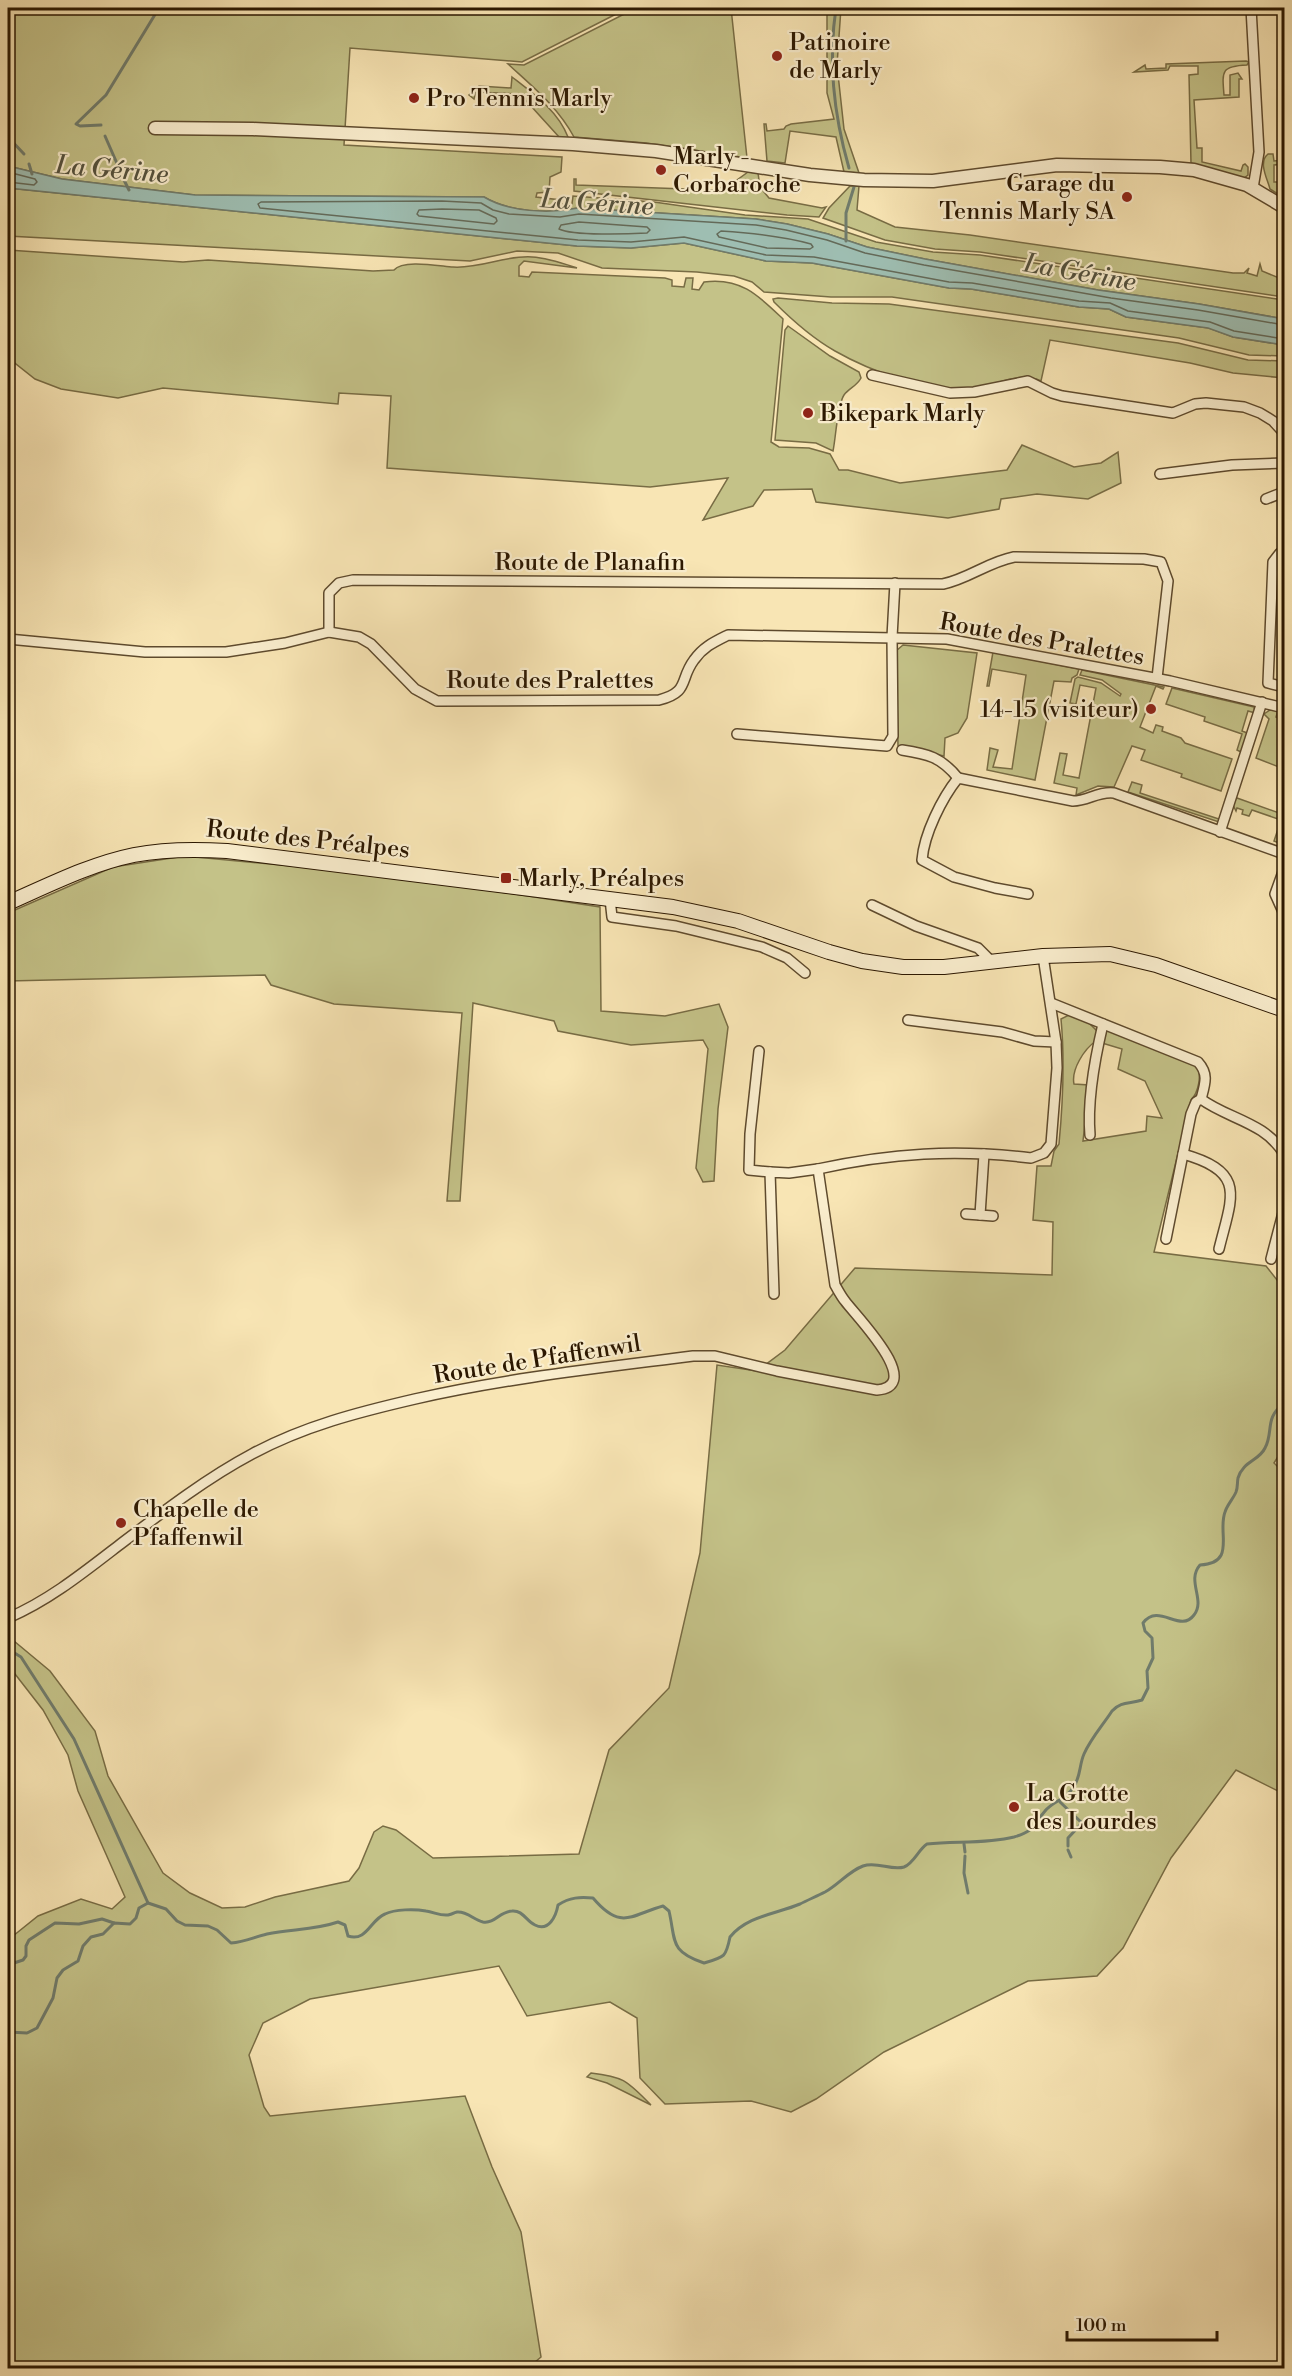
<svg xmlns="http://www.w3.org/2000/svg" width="1292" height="2376" font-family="'Libre Bodoni',serif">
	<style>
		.green { fill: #c4c288; stroke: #786c44; stroke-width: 1.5 }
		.water { fill: #9ebeb2; stroke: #707b6b; stroke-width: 1.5 }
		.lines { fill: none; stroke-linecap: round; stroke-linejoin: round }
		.shore { stroke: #646a59; stroke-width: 1.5 }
		.stream { stroke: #707b6b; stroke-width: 3 }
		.minor-casing { stroke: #5e4a2d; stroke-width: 12 }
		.tertiary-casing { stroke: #5e4a2d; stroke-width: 15 }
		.secondary-casing { stroke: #2b1700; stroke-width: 16 }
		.minor { stroke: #faeece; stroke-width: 9 }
		.tertiary { stroke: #faeece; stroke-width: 12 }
		.secondary { stroke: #faeece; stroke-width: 14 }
		.poi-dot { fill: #8f2418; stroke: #faeece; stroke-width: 2 }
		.labels { text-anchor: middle; stroke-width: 4.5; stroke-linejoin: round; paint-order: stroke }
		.poi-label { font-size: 24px; fill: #2b1700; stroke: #faeece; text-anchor: start }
		.street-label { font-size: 24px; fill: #2b1700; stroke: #faeece }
		.water-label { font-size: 26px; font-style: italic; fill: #53513e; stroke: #faeece }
	</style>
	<rect width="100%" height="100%" fill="#f8e5b4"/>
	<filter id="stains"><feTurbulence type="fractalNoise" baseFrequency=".00333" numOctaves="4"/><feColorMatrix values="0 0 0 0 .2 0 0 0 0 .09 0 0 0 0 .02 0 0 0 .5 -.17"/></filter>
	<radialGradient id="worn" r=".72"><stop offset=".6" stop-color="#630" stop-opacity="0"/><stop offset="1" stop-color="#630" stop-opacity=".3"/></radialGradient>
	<g class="green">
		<path d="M8 8H628L522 62 350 48 344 145 562 157 561 172 550 177 549 192 537 193 536 197 561 200V204H572L573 196 654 202 745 215 808 219 876 242 933 252 980 255 1284 300V319L1199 304 1098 290 925 259 867 247 828 234 787 224 756 219 578 208C549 214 509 212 484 197L195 195 62 179 8 166Z"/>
		<path d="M636 8H731L747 158 646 143 574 137C558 107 533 87 508 64L524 65Z"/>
		<path d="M827 8H841L837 65 844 129 859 173 844 172 836 137 790 131 785 163 767 161 764 124H766L767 131 784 129 786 126 791 124 834 119 827 93Z"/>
		<path d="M1246 61 1249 62 1247 65C1221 66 1222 71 1224 95H1230V75L1238 73 1242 79H1239V97L1194 100 1197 148H1202V162L1241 171 1243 165 1245 164 1248 167V175L1244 178 1191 163 1189 75 1198 74V66H1170L1168 70 1134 72 1145 65 1146 69 1166 68V64Z"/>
		<path d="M512 77C534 94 558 111 568 137L566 139 560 138 520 94 476 92 474 99 469 95 479 86 511 88Z"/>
		<path d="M1268 154H1273L1274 161 1284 160V164L1274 165V182H1278V189H1284V198L1270 189C1267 178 1258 162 1268 154Z"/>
		<path d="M748 172 758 173 760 187 769 198 822 208 826 207 819 217 787 215 574 191V179H576V185L713 190 730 185Z"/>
		<path d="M850 186H859L857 210 895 227 970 235 1233 273H1244L1249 268 1247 273 1257 276 1260 264 1262 271 1284 280V297L980 252 935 249 885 240 823 218 829 208Z"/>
		<path d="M8 188 577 246 631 248 684 243 766 261 812 263 949 288 971 289 1079 307 1109 309 1126 317 1209 328 1233 337 1284 345V356L1249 355 1179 338 892 297H831L764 292 752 282 734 276 697 272 602 268 558 253 517 251 470 261 8 236Z"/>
		<path d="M8 250 183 262 208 260 373 271 394 270C403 259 439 266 453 267 480 269 505 255 532 257 548 258 562 263 577 268L524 261 519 266V276L529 277 532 272 665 278 672 280V286L684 287 686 278H693L692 289 699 290 704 282C741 277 759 296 783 319L771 442 779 447 809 448 830 454 839 470H848L900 483 1007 470 1022 445 1074 467 1101 463 1118 452 1121 483 1088 499 1037 494 1001 499 999 509 948 518 816 502 812 489 764 490 753 506 703 520 728 478 650 487 387 468 391 396 339 393 338 404 163 388 118 398 61 389 35 379 11 360 8 353Z"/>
		<path d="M778 298 832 303 889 304 1178 343 1248 360 1284 361V378L1233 373 1190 363 1050 340 1041 381C1017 370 994 387 970 389 929 393 870 371 835 351 812 338 792 320 774 302L773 299Z"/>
		<path d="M788 326 830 356 859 372 861 378C857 386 849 388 844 395 837 406 836 437 833 451L816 443 775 440 785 330Z"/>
		<path d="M903 645 977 653 967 718 958 733 945 738 944 756 898 746 896 651Z"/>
		<path d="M993 652 1079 669 1077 675 1072 678 1071 682 1054 681 1035 780 987 770 990 748 998 750 993 767 1012 769 1026 675 992 669 989 686H987Z"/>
		<path d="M1082 670 1164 687 1163 689 1156 686 1140 727 1153 733 1156 725 1163 727 1162 731 1181 738 1185 743 1232 759 1221 791 1181 777 1182 774 1141 760 1145 750 1132 746 1114 787 1098 786 1076 795 1077 788 1054 783 1060 753 1067 754 1063 775 1079 778 1096 688 1080 685 1076 704 1070 703 1075 679 1078 677 1101 683 1120 696 1121 694 1102 680 1080 675Z"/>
		<path d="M1172 688 1254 707 1255 713 1248 711 1242 731 1250 734 1243 753 1237 750 1242 734 1204 721 1205 717 1166 704Z"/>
		<path d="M1270 710H1278L1276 717 1284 720V769L1256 758 1269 719 1264 714Z"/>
		<path d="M1132 782 1142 785 1140 793 1219 819V822L1128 792Z"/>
		<path d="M1237 798 1279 813V808L1284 810V845L1274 841 1281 820 1252 810 1249 816 1242 814 1243 810 1237 808 1236 811 1233 805 1234 800Z"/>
		<path d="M185 856 388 875 600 907 601 1011 665 1016 719 1004 728 1027 718 1109 714 1181 703 1182 696 1168 708 1049 703 1040 631 1045 558 1031 554 1021 473 1003 460 1201H447L462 1013 334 1004 271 985 265 975 8 981V913L113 867Z"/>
		<path d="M1069 1015 1089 1023 1098 1032 1096 1041C1084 1049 1071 1070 1074 1084L1089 1085 1083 1141 1146 1131 1147 1116 1162 1118 1145 1081 1118 1069 1122 1049 1102 1043 1107 1030 1198 1066C1201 1076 1199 1092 1191 1100L1154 1252 1266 1266 1277 1280 1284 1279V1447L1274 1463 1284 1473V1794L1236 1770 1171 1858 1123 1948 1097 1976 1028 1981 884 2052 816 2099 791 2112 751 2101 665 2104 640 2078 637 2018 610 2002 527 2016 499 1966 310 1999 263 2023 249 2055 264 2107 270 2116 465 2096 492 2167 521 2232 541 2357 528 2368H8V1940L38 1916 81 1899 112 1909 125 1897 78 1791 68 1755 43 1710 8 1665V1636L50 1671 95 1731 108 1776 163 1873 190 1893 222 1908 245 1907 275 1897 349 1881 359 1868 374 1832 383 1826 396 1830 433 1858 579 1854 609 1750 669 1688 700 1553 717 1365 757 1371 785 1350 855 1268 1052 1275 1053 1222 1033 1220 1037 1166H1051L1054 1151 1059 1144C1063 1102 1065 1061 1061 1019Z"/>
		<path d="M591 2073C625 2077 627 2081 651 2105L607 2083 587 2077Z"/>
	</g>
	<path class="water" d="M8 166 62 179 195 195 484 197C509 212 549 214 578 208L756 219 787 224 828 234 867 247 925 259 1098 290 1199 304 1284 319V345L1233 337 1208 328 1126 317 1109 309 1079 307 971 289 949 288 812 263 766 261 684 243 631 248 577 246 8 188Z"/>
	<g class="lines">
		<g class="shore">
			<path d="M8 172 35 179 37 182 34 185 8 182"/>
			<path d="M442 209 479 210 496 218 497 221 494 224 419 216 417 214 419 210Z"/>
			<path d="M579 222 647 227 650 230 647 233C629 234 573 236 559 229L561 225Z"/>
			<path d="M721 231C752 233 781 236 811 244L813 247 810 249 767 248 719 237 717 234Z"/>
			<path d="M1284 325 1198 310 1111 298 924 265 865 253 827 240 786 230 756 225 579 214 560 217 509 214 493 210 481 203 442 201 261 202 258 204 260 208 578 240 631 242 684 237 766 255 814 257 949 282 972 283 1079 301 1110 303 1128 311 1210 322 1234 331 1284 339"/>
		</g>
		<g class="stream">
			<path d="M836 8C828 61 834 116 849 168"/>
			<path d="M101 125 80 126 76 124 106 95 159 8"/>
			<path d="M105 136 119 168"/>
			<path d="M8 137 24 154"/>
			<path d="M29 164 32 174"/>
			<path d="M123 178 129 190"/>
			<path d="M846 241V213L854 187"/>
			<path d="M8 1649 21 1657 74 1739 148 1903"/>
			<path d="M1060 1802 1082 1823 1068 1838V1846"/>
			<path d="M964 1844 965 1852"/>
			<path d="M1068 1850 1071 1857"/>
			<path d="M965 1856 964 1873 968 1893"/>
			<path d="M8 1965 23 1960 26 1956V1946L29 1940 55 1923 79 1924 102 1919 114 1923"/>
			<path d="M8 2032 27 2033 37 2028 53 1998 57 1978 63 1970 78 1961 83 1946 91 1937 103 1934 114 1923 130 1924 136 1918 139 1908 148 1903 166 1909 177 1921 185 1925 208 1926 217 1930 231 1943C245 1942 254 1937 267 1934 291 1929 315 1930 338 1922L345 1925 348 1936C367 1942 370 1920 385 1914 395 1909 415 1909 426 1911 434 1912 440 1916 448 1915 454 1914 452 1913 457 1912 467 1911 474 1920 483 1922 495 1924 500 1911 512 1911 523 1910 526 1921 535 1925 549 1932 556 1916 558 1905 570 1897 580 1897 593 1898 621 1931 631 1915 663 1906L669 1911C676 1941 669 1951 704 1963 725 1957 726 1957 730 1937 747 1916 776 1914 800 1904 808 1900 817 1896 825 1892 838 1885 849 1871 863 1866 877 1861 891 1871 904 1867 914 1863 918 1850 927 1844 956 1841 986 1844 1014 1837 1035 1831 1033 1825 1045 1811 1053 1801 1065 1800 1073 1788 1081 1777 1079 1765 1084 1754 1091 1738 1103 1725 1112 1711 1121 1701 1130 1704 1142 1700L1148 1688 1147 1671 1153 1658 1152 1638 1145 1631 1143 1623C1159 1602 1180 1634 1194 1615 1206 1600 1186 1581 1200 1565 1237 1563 1217 1533 1225 1512 1227 1505 1233 1499 1236 1492 1238 1487 1237 1483 1238 1478 1243 1461 1259 1461 1265 1448 1274 1432 1264 1417 1284 1404"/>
		</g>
		<g class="minor-casing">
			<g id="minor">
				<path d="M1251 8 1259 152 1253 188"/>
				<path d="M872 375 950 393 974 392 1028 381 1052 393 1062 396 1173 413 1195 404 1206 403 1244 407 1260 413 1273 421 1284 433"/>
				<path d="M1160 474 1232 465 1284 463"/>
				<path d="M1266 499 1284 492"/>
				<path d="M1284 551 1280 553 1273 562 1268 683 1284 687"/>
				<path d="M329 632V593L339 583 353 580 943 584C968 579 988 562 1014 557L1144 559 1161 562 1168 581 1157 678"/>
				<path d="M8 639 145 652H226L285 643 329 632 359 637 371 644 415 689 437 701 659 700C690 692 679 680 694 660 703 647 714 642 728 635L947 639 1170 681 1284 708"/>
				<path d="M737 734 887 746 893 736 892 637 895 583"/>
				<path d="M902 750C928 754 941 757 958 778"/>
				<path d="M1220 832 1262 702"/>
				<path d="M1284 869 1275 894 1284 914"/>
				<path d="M1028 894 995 888 954 877 922 860C924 834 942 798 958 778L1073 801C1088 801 1098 791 1114 793L1284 854"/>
				<path d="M610 899 612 917 676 926 762 947 787 958 805 973"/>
				<path d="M872 905 916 926 978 948 992 962"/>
				<path d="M1051 1003 1198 1062C1209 1074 1205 1084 1201 1099 1228 1119 1265 1122 1284 1154"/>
				<path d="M908 1020 1002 1032 1034 1041 1056 1042"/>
				<path d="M759 1051 750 1134 749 1170 770 1172"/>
				<path d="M1090 1135C1087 1101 1095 1058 1103 1024"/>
				<path d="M984 1154 980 1215 993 1216"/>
				<path d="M1183 1154C1247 1172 1232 1196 1219 1249"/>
				<path d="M966 1214 980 1215"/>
				<path d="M1166 1239 1191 1114 1196 1102 1201 1099"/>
				<path d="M1271 1259 1284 1209"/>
				<path d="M774 1294 770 1172 789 1173 818 1169"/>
				<path d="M8 1618C48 1601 83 1573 118 1546 160 1514 205 1479 252 1454 304 1426 359 1412 415 1399 507 1378 600 1368 693 1356H715L777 1371 877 1390C926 1386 855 1315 845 1301 841 1296 838 1290 835 1285L818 1169C891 1153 956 1149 1031 1158L1044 1153 1051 1144 1057 1068 1056 1042 1043 956"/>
			</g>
		</g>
		<g class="tertiary-casing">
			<path id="tertiary" d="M155 128 253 129 573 144 656 151 810 175 864 180 933 181 1057 165 1160 167 1194 170 1247 185 1284 207"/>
		</g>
		<g class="secondary-casing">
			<path id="secondary" d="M8 903C49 885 90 864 134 855 165 849 196 849 227 851L673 907 738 921 829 952 862 961 903 967H944L1043 956 1110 954 1156 965 1284 1010"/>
		</g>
		<use href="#minor" class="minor"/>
		<use href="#tertiary" class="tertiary"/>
		<use href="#secondary" class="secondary"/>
	</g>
	<g class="poi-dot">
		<circle cx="777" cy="56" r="6"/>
		<circle cx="414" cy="98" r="6"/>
		<circle cx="661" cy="170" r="6"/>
		<circle cx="1127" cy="197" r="6"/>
		<circle cx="808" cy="413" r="6"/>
		<circle cx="1151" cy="709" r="6"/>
		<rect x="500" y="872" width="12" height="12" rx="3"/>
		<circle cx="121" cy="1523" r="6"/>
		<circle cx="1014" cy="1807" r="6"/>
	</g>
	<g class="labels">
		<g class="poi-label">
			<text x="789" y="50">Patinoire<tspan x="789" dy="28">de Marly</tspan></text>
			<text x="426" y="106">Pro Tennis Marly</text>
			<text x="673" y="164">Marly -<tspan x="673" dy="28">Corbaroche</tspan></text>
			<text x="1115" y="191" text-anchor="end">Garage du<tspan x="1115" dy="28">Tennis Marly SA</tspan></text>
			<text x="820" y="421">Bikepark Marly</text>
			<text x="1139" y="717" text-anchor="end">14-15 (visiteur)</text>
			<text x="518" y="886">Marly, Préalpes</text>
			<text x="133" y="1517">Chapelle de<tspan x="133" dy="28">Pfaffenwil</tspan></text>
			<text x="1026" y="1801">La Grotte<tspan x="1026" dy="28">des Lourdes</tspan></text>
		</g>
		<g class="street-label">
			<text x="590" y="570">Route de Planafin</text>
			<text transform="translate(1042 639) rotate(10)" y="8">Route des Pralettes</text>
			<text x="550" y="688">Route des Pralettes</text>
			<text transform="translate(308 839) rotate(6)" y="8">Route des Préalpes</text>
			<text transform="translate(537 1359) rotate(-9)" y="8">Route de Pfaffenwil</text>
		</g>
		<g class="water-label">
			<text transform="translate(112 169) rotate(5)" y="9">La Gérine</text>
			<text transform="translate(597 202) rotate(4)" y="9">La Gérine</text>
			<text transform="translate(1080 272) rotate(10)" y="9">La Gérine</text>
		</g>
	</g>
	<rect width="1292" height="2376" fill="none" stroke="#f8e5b4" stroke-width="30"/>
	<rect x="9" y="9" width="1274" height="2358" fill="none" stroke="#2b1700" stroke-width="3"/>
	<rect x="15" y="15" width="1262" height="2346" fill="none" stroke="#2b1700" stroke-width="1.5"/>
	<path d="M1067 2331v9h150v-9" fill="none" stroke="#2b1700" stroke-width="3"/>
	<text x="1076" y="2331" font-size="18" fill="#2b1700" stroke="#faeece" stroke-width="4.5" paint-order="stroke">100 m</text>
	<rect width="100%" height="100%" filter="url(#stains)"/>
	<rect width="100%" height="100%" fill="url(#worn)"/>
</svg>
